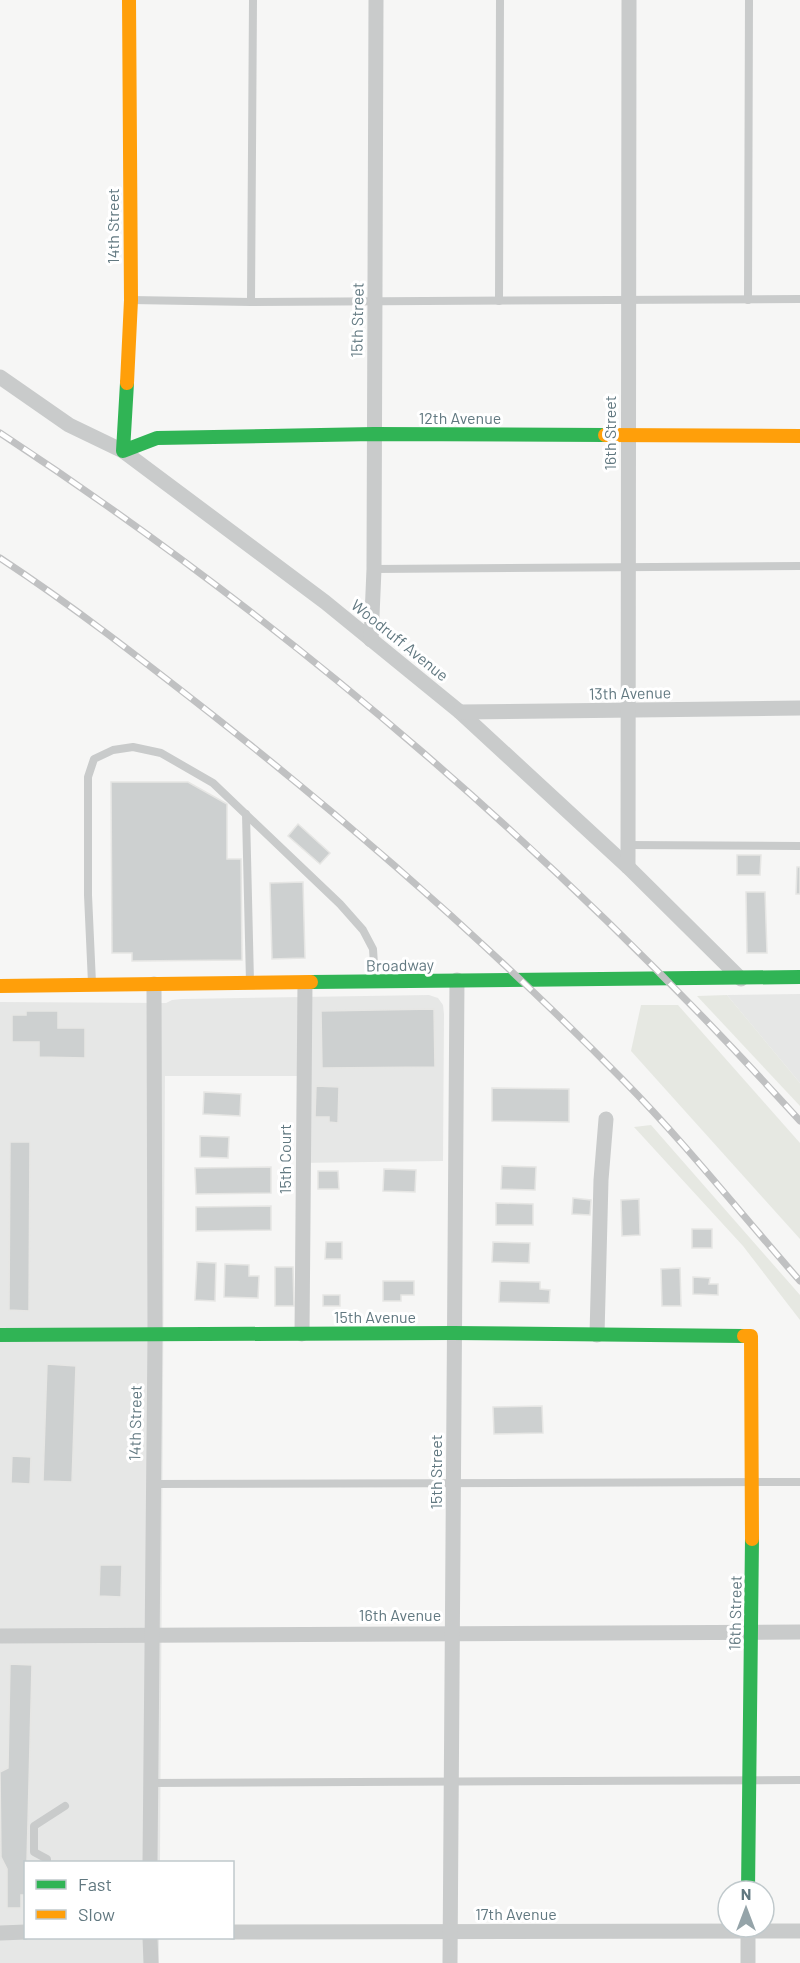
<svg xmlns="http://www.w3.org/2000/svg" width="800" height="1963" font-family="Barlow,sans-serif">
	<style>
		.built { fill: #e6e7e6 }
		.green { fill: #e6e8e2 }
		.building { fill: #cdd0d0; stroke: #e6e6e4; stroke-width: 1.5 }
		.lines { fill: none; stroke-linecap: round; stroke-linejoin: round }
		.lane { stroke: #c9cbcb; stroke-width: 8 }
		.street { stroke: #c9cbcb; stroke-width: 15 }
		.fast { stroke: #30b455; stroke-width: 14 }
		.slow { stroke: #ff9f0a; stroke-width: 14 }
		.rail-casing { stroke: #c0c1c2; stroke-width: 7 }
		.rail { stroke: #fff; stroke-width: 4.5; stroke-dasharray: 14; stroke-linecap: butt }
		.labels { text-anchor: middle; stroke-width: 6; stroke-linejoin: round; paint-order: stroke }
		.street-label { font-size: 16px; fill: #617880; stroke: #fff }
	</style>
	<rect width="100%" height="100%" fill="#f6f6f5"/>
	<g class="built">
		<path d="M800 994V1083L727 995Z"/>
		<path d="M429 995 438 998 443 1005 444 1014 443 1161 297 1163V1076H165L160 1862H26V1938H159V1963H0V1002L166 1003 172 1000 182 999Z"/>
	</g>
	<g class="green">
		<path d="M727 995 800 1083V1106L697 996Z"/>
		<path d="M641 1005H678L800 1143V1239L631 1051Z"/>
		<path d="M651 1125 800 1295V1320L743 1246 634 1127Z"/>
	</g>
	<g class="building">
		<path d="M111 782H188L227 804V859H241L242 960 132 961V953H112Z"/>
		<path d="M298 824 330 853 320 864 288 836Z"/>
		<path d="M737 855H761L760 875H737Z"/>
		<path d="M797 867H800V894H796Z"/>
		<path d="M303 882 305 958 272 959 270 883Z"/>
		<path d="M746 892H765L767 953H747Z"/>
		<path d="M434 1009 435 1067 322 1068 321 1011Z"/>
		<path d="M26 1011H58V1028H85V1058L39 1057V1042H12V1015H26Z"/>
		<path d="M316 1086 339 1087 338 1123 329 1122V1117H315Z"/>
		<path d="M492 1088 569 1089V1122L492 1121Z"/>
		<path d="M204 1092 241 1094 240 1116 203 1114Z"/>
		<path d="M200 1136 229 1137 228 1158 200 1157Z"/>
		<path d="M10 1142H30L29 1311 9 1310Z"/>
		<path d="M502 1166 536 1167 535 1190 501 1189Z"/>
		<path d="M271 1167V1193L196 1194 195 1168Z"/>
		<path d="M384 1169 416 1170 415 1192 383 1191Z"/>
		<path d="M318 1171H338L339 1189H318Z"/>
		<path d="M573 1198 591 1200 590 1215 572 1214Z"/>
		<path d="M639 1199 640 1235 622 1236 621 1200Z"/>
		<path d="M496 1203 533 1204V1225H496Z"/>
		<path d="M271 1206V1230L196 1231V1207Z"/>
		<rect x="692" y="1229" width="20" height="19"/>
		<path d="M326 1242H342V1259H325Z"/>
		<path d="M493 1242 530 1243 529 1263 492 1262Z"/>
		<path d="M197 1262 216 1263 215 1301 195 1300Z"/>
		<path d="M225 1264 249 1265V1276H259L258 1298 224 1297Z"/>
		<path d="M275 1267H293L294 1306H275Z"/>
		<path d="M680 1268 681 1306H662L661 1269Z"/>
		<path d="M693 1277 710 1278 709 1284H718V1295L693 1294Z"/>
		<path d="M383 1281H414V1295H401V1301H383Z"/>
		<path d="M500 1281 540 1282V1289L550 1290 549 1303 499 1302Z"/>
		<rect x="323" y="1295" width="17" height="11"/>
		<path d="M47 1364 76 1366 72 1482 43 1481Z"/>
		<path d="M542 1406 543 1433 494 1434 493 1407Z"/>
		<path d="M12 1456 31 1457 30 1484 11 1483Z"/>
		<path d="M100 1565H122L121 1597 99 1596Z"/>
		<path d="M10 1664 32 1665 27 1862 26 1895H21V1908H7V1869L1 1857 0 1772 8 1768Z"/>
	</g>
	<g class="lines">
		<g class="lane">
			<path d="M131 300 251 302 253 0"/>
			<path d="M748 300 749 0"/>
			<path d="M499 301 500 0"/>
			<path d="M251 302 800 299"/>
			<path d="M374 569 800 566"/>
			<path d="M246 814 250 982"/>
			<path d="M628 845 800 846"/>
			<path d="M92 983 88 895V777L94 759 113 750 133 747 161 753 213 783 340 904 363 930 373 949 375 980"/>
			<path d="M153 1484 800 1482"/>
			<path d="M151 1783 800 1780"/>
			<path d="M47 1862V1859L34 1852V1826L65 1806"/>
		</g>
		<g class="street">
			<path d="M0 377 69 425 123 451 325 602 460 712 628 867 741 979"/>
			<path d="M371 640 374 569 376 0"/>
			<path d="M460 712 800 708"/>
			<path d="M628 867 629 0"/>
			<path d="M302 1334 305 983"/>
			<path d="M597 1335 601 1180 606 1119"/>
			<path d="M0 1636 800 1632"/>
			<path d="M150 1862 155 1335 154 984"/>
			<path d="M232 1932 800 1931"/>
			<path d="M0 1933 26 1932"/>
			<path d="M150 1938 151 1963"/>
			<path d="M450 1963 457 980"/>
			<path d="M748 1963V1927"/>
		</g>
		<g class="fast">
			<path d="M127 383 123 451 157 438 374 434 605 435"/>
			<path d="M311 982 800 977"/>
			<path d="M0 1335 453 1333 744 1336"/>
			<path d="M748 1891 752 1539"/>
		</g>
		<g class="slow">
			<path d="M127 383 131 300 129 0"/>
			<path d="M605 435 800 436"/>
			<path d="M0 986 311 982"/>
			<path d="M744 1336H751L752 1539"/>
		</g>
		<g class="rail-casing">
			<g id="rail">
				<path d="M0 433C294 626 564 860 800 1121"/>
				<path d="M0 558C73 606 141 659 210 713 355 827 494 949 624 1081 686 1144 742 1215 800 1281"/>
			</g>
		</g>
		<use href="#rail" class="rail"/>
	</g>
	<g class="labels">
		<g class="street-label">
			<text transform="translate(113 226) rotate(-90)" y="6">14th Street</text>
			<text transform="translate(357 320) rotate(-89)" y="6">15th Street</text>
			<text x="460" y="424">12th Avenue</text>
			<text transform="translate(610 433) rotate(-90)" y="6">16th Street</text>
			<text transform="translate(400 640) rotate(39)" y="6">Woodruff Avenue</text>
			<text transform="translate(630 693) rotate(-1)" y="6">13th Avenue</text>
			<text transform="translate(400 965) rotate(-1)" y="6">Broadway</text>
			<text transform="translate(285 1159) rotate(-90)" y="6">15th Court</text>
			<text x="375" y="1323">15th Avenue</text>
			<text transform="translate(135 1423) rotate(-89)" y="6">14th Street</text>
			<text transform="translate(436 1472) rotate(-90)" y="6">15th Street</text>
			<text transform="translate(735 1613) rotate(-89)" y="6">16th Street</text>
			<text x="400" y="1621">16th Avenue</text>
			<text x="516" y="1920">17th Avenue</text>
		</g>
	</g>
	<rect x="24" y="1861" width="210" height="78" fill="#ffffff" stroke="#c0c9cc" stroke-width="1.5"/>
	<rect x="36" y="1880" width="30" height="9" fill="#30b455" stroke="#c0c9cc" stroke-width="1.5"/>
	<text x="78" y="1891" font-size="18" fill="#617880">Fast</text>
	<rect x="36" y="1910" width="30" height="9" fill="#ff9f0a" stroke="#c0c9cc" stroke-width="1.5"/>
	<text x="78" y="1921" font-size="18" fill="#617880">Slow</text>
	<g transform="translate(746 1909)"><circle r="28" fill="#ffffff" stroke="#c0c9cc" stroke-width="1.5"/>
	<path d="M0-4.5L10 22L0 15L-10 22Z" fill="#95a4a9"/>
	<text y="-9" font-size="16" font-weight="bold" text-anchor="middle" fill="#617880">N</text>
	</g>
</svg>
